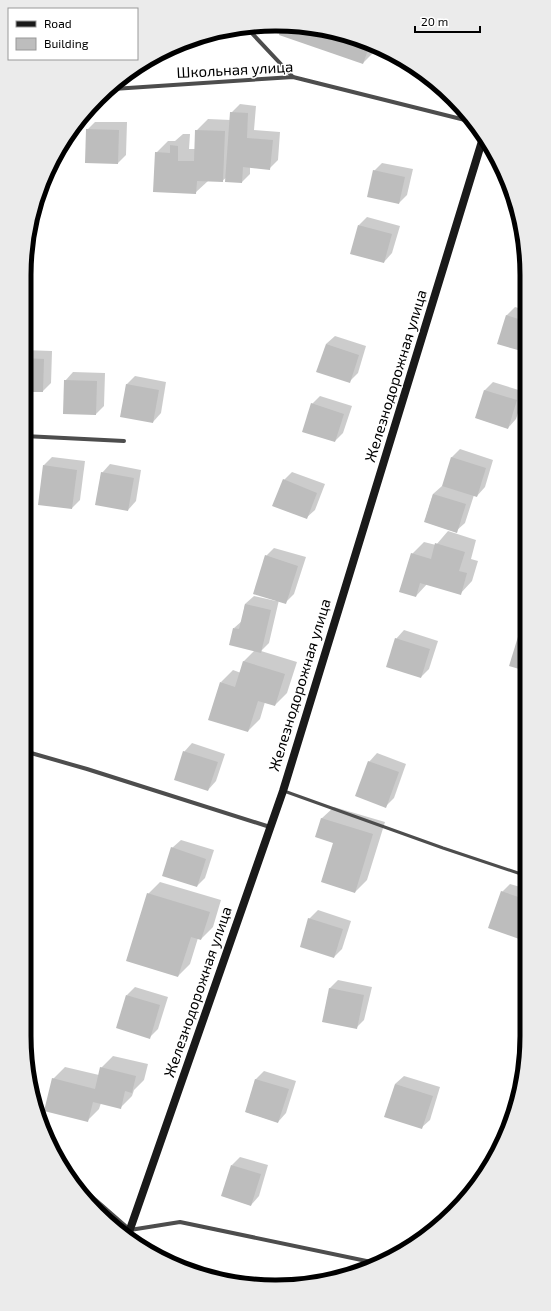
<svg xmlns="http://www.w3.org/2000/svg" width="551" height="1311" font-family="'Exo 2',sans-serif">
	<style>
		.shadow { fill: #0003 }
		.building { fill: #bdbdbd }
		.lines { fill: none; stroke-linecap: round; stroke-linejoin: round }
		.lane { stroke: #4d4d4d; stroke-width: 3 }
		.street { stroke: #4d4d4d; stroke-width: 4 }
		.secondary { stroke: #1a1a1a; stroke-width: 8 }
		.labels { text-anchor: middle; stroke-width: 3; stroke-linejoin: round; paint-order: stroke }
		.street-label { font-size: 15px; fill: #000; stroke: #fff }
		.rim { fill: none; stroke: #000; stroke-width: 5 }
	</style>
	<rect width="100%" height="100%" fill="#fff"/>
	<g class="shadow">
		<path d="M356 37 376 47 375 51 363 63Z"/>
		<path d="M240 104 256 106 254 130 280 132 278 160 270 168 250 167V174L242 182 227 177 222 181H208L195 193 156 153 168 141H175L183 134H190L189 149H195L196 131 208 119 231 120V113Z"/>
		<path d="M95 122H127L126 155 118 163 87 130Z"/>
		<path d="M382 163 413 169 407 195 399 203 374 171Z"/>
		<path d="M34 212H36L35 240 29 246Z"/>
		<path d="M367 217 400 226 392 253 384 262 359 225Z"/>
		<path d="M515 307 525 310V351L498 343 507 315Z"/>
		<path d="M335 336 366 346 358 373 349 382 326 344Z"/>
		<path d="M24 350 52 351 51 383 43 391H24Z"/>
		<path d="M73 372 105 373 104 406 96 414 65 381Z"/>
		<path d="M135 376 166 382 161 413 153 422 126 385Z"/>
		<path d="M493 382 525 392 516 419 508 428 476 417 485 390Z"/>
		<path d="M320 396 352 406 343 433 335 441 312 404Z"/>
		<path d="M460 449 493 460 485 487 477 496 474 495 465 523 456 531 425 521 433 494 442 486H443L452 457Z"/>
		<path d="M52 457 85 461 80 500 72 508 44 465Z"/>
		<path d="M110 464 141 470 136 501 128 510 102 473Z"/>
		<path d="M292 472 325 484 315 510 306 518 284 480Z"/>
		<path d="M448 531 476 540 471 559 478 561 472 581 460 594 427 584 416 596 412 554 424 542 436 545Z"/>
		<path d="M274 548 306 557 294 594 286 602 279 600 269 643 261 651 297 662 287 693 275 705 265 702 260 719 248 731 221 682 233 670 241 673 244 661 255 650 234 628 242 621 245 604 254 596 276 601 266 556Z"/>
		<path d="M404 630 438 641 429 669 421 677 396 639Z"/>
		<path d="M192 743 225 754 216 781 208 790 184 752Z"/>
		<path d="M377 753 406 764 394 798 386 806 369 762Z"/>
		<path d="M334 807 385 822 367 880 355 892 334 842 321 819Z"/>
		<path d="M181 840 214 850 205 878 197 886 172 848Z"/>
		<path d="M160 882 221 900 213 927 201 939 198 938 190 964 178 976 148 894Z"/>
		<path d="M510 884 527 889V933L521 938 502 892Z"/>
		<path d="M318 910 351 921 342 949 334 957 309 919Z"/>
		<path d="M338 980 372 987 364 1020 356 1028 323 1021 330 988Z"/>
		<path d="M135 987 168 997 158 1029 149 1038 127 995Z"/>
		<path d="M113 1056 148 1064 144 1080 134 1090 132 1096 120 1108 101 1103 99 1109 87 1121 53 1079 65 1067 99 1075 101 1068Z"/>
		<path d="M264 1071 296 1081 286 1113 278 1122 246 1112 256 1079Z"/>
		<path d="M404 1076 440 1087 430 1120 421 1128 395 1084Z"/>
		<path d="M240 1157 268 1165 259 1196 251 1205 232 1165Z"/>
	</g>
	<g class="building">
		<path d="M281 27 356 37 370 44 363 64 279 35Z"/>
		<path d="M230 112 248 113 247 138 273 140 270 170 243 167 242 183 225 182Z"/>
		<path d="M86 129 119 130 118 164 85 163Z"/>
		<path d="M195 130 225 131 223 182 197 181 196 194 153 192 155 152 170 153V145L178 146V161H194Z"/>
		<path d="M373 170 405 177 399 204 367 197Z"/>
		<path d="M358 225 392 234 384 263 350 254Z"/>
		<path d="M506 315 525 321V352L497 344Z"/>
		<path d="M326 344 359 355 350 383 316 372Z"/>
		<path d="M24 358 44 359 43 392H24Z"/>
		<path d="M64 380 97 381 96 415 63 414Z"/>
		<path d="M126 384 159 390 153 423 120 417Z"/>
		<path d="M484 390 517 400 508 429 475 418Z"/>
		<path d="M311 403 344 414 335 442 302 432Z"/>
		<path d="M451 457 486 468 477 497 442 486Z"/>
		<path d="M43 465 77 470 72 509 38 505Z"/>
		<path d="M101 472 134 478 128 511 95 505Z"/>
		<path d="M283 479 317 493 307 519 272 506Z"/>
		<path d="M433 494 466 504 457 533 424 522Z"/>
		<path d="M435 543 465 552 459 571 467 573 461 595 420 583 416 597 399 592 411 553 431 559Z"/>
		<path d="M265 555 298 566 286 604 253 594Z"/>
		<path d="M245 604 271 610 261 653 229 645 233 628 239 629Z"/>
		<path d="M525 614H526V671L509 666Z"/>
		<path d="M395 638 430 649 421 678 386 667Z"/>
		<path d="M243 661 285 674 275 706 258 701 248 732 208 720 220 682 235 687Z"/>
		<path d="M183 751 218 762 208 791 174 780Z"/>
		<path d="M368 761 399 772 386 808 355 796Z"/>
		<path d="M321 818 373 834 355 893 321 882 333 843 315 837Z"/>
		<path d="M171 847 206 859 197 887 162 876Z"/>
		<path d="M501 891 527 900V925L522 940 488 928Z"/>
		<path d="M147 893 210 912 201 940 191 937 178 977 126 961Z"/>
		<path d="M308 918 343 929 334 958 300 947Z"/>
		<path d="M329 988 364 995 357 1029 322 1022Z"/>
		<path d="M126 995 160 1005 150 1039 116 1028Z"/>
		<path d="M100 1067 136 1076 132 1093 125 1091 121 1109 93 1102 88 1122 44 1111 52 1078 95 1089Z"/>
		<path d="M255 1079 289 1089 278 1123 245 1112Z"/>
		<path d="M395 1084 433 1096 422 1129 384 1117Z"/>
		<path d="M231 1165 261 1174 251 1206 221 1196Z"/>
	</g>
	<g class="lines">
		<path class="lane" d="M284 791 443 848 527 876"/>
		<g class="street">
			<path d="M247 28 293 77"/>
			<path d="M113 89 293 77 473 122"/>
			<path d="M24 436 124 441"/>
			<path d="M24 751 87 769 270 827"/>
			<path d="M75 1182 130 1230 180 1222 376 1263"/>
		</g>
		<path class="secondary" d="M128 1235 283 791 483 138"/>
	</g>
	<g class="labels">
		<g class="street-label">
			<text transform="translate(235 70) rotate(-3)" y="5">Школьная улица</text>
			<text transform="translate(396 376) rotate(-73)" y="5">Железнодорожная улица</text>
			<text transform="translate(300 685) rotate(-73)" y="5">Железнодорожная улица</text>
			<text transform="translate(198 992) rotate(-71)" y="5">Железнодорожная улица</text>
		</g>
	</g>
	<path d="M0 0H551V1311H0ZM275 31H276A244 244 0 0 1 520 275V1036A244 244 0 0 1 276 1280H275A244 244 0 0 1 31 1036V275A244 244 0 0 1 275 31Z" fill="#ebebeb" fill-rule="evenodd"/>
	<path class="rim" d="M275 31H276A244 244 0 0 1 520 275V1036A244 244 0 0 1 276 1280H275A244 244 0 0 1 31 1036V275A244 244 0 0 1 275 31Z"/>
	<rect x="8" y="8" width="130" height="52" fill="#ffffff" stroke="#999999"/>
	<rect x="16" y="21" width="20" height="6" fill="#1a1a1a" stroke="#999999"/>
	<text x="44" y="28" font-size="12" fill="#000000">Road</text>
	<rect x="16" y="38" width="20" height="12" fill="#bdbdbd" stroke="#999999"/>
	<text x="44" y="48" font-size="12" fill="#000000">Building</text>
	<path d="M415 26v6h65v-6" fill="none" stroke="#000000" stroke-width="2"/>
	<text x="421" y="26" font-size="12" fill="#000000" stroke="#ffffff" stroke-width="3" paint-order="stroke">20 m</text>
</svg>
